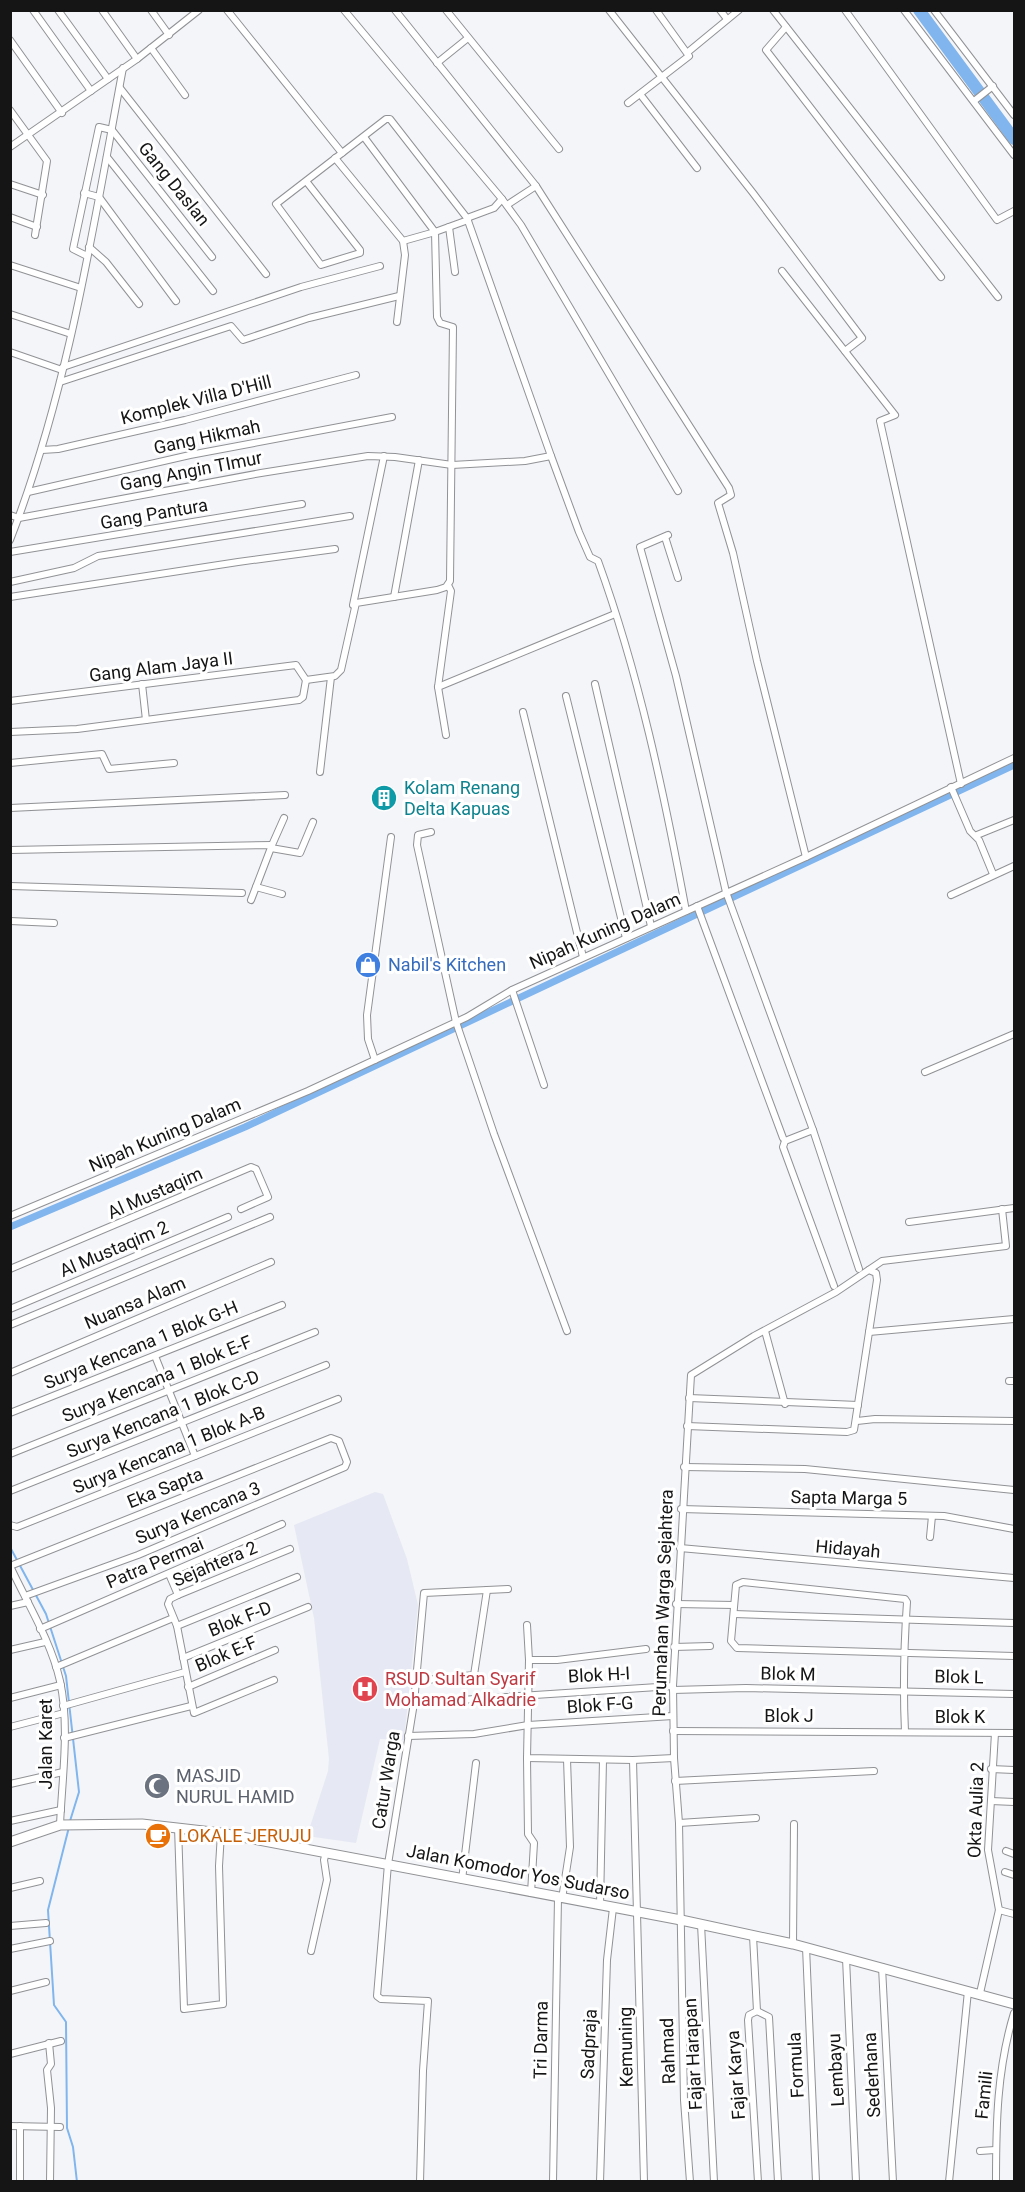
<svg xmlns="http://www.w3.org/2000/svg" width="1025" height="2192" font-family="Roboto,sans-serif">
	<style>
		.built { fill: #e6e8f3 }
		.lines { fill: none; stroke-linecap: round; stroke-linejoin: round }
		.stream { stroke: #80b5ed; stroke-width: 2 }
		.canal { stroke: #80b5ed; stroke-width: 7 }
		.river { stroke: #80b5ed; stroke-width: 12 }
		.street-casing { stroke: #919295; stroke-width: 8 }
		.secondary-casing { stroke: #919295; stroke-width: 11 }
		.street { stroke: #fff; stroke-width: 6 }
		.secondary { stroke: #fff; stroke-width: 9 }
		.labels { text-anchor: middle; stroke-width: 6; stroke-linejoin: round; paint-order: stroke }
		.street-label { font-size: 18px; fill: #151516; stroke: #fff }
		.culture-label { font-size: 18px; fill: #0d838f; stroke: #fff; text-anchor: start }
		.shop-label { font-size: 18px; fill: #366cbe; stroke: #fff; text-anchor: start }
		.health-label { font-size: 18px; fill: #be3a42; stroke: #fff; text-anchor: start }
		.worship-label { font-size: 18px; fill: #5b616d; stroke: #fff; text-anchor: start }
		.food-label { font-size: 18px; fill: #c56008; stroke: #fff; text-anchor: start }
	</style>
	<rect width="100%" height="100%" fill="#f4f5f9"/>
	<path class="built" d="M375 1492 383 1494 407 1559 418 1605 404 1740 380 1739 356 1843 307 1836 328 1771 329 1759 314 1618 294 1525Z"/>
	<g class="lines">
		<g class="stream">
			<path d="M10 1547 46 1614 66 1676 79 1792 70 1821"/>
			<path d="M69 1827 48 1910 54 2005 66 2022 67 2128 73 2147 77 2182"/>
		</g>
		<path class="canal" d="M10 1227 245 1127 1014 765"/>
		<path class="river" d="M919 10 1014 139"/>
		<g class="street-casing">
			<g id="street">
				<path d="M33 10 91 91"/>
				<path d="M58 10 108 79"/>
				<path d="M102 10 137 59"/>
				<path d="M151 10 169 35"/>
				<path d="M227 10 342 153"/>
				<path d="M344 10 502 199 521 225 678 491"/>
				<path d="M395 10 536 186 729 488 731 495 718 503 733 553 757 661 806 857"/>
				<path d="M446 10 559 149"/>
				<path d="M609 10 753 193 862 338 845 351"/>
				<path d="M720 10 727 19"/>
				<path d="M773 10 998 297"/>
				<path d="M845 10 997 220 1014 211"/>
				<path d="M904 10 1014 155"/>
				<path d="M934 10 1014 115"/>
				<path d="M786 27 766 50 941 277"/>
				<path d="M10 40 62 113"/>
				<path d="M151 48 185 95"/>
				<path d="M688 52 739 10"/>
				<path d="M437 63 468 38"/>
				<path d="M120 88 266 274"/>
				<path d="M640 94 697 168"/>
				<path d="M974 101 993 86"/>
				<path d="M628 103 689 56 656 10"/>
				<path d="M10 110 47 161 35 235"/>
				<path d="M364 137 435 232 403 241"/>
				<path d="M10 147 137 59 199 10"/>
				<path d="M107 157 213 291"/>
				<path d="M335 158 403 241 405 255 397 322"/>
				<path d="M10 184 43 195"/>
				<path d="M84 193 99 197 176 301"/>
				<path d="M507 205 536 186"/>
				<path d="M10 217 37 227"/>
				<path d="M467 218 494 208 502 199"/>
				<path d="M449 227 455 272"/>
				<path d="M89 247 106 262 139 304"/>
				<path d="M87 256 73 249 99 127 112 130 212 257"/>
				<path d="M10 265 81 288"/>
				<path d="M782 271 895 415 880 421 961 784"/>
				<path d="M10 314 71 334"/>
				<path d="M10 352 62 370"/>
				<path d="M63 367 301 287 380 266"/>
				<path d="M60 382 231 326 243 340 309 318 399 296"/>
				<path d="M42 450 58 449 185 420 356 375"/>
				<path d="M551 456 579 532 590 557 598 561C639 674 664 793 686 911"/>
				<path d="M28 492 190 455 392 417"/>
				<path d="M10 515 19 518 261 473 368 456 395 457 452 465 525 461 551 456 467 218 390 119H386L276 204 321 265 360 253V250L306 181"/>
				<path d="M668 535 640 547 676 676 726 892 813 1130 859 1269"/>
				<path d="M665 537 678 578"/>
				<path d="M10 540C69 389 93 227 123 68"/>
				<path d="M10 552 302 504"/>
				<path d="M10 582 74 568 98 556 350 516"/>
				<path d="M10 597 238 562 335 549"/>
				<path d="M394 597 419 460"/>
				<path d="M353 605 384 456"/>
				<path d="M306 680 335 676 341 670 356 603 437 590 446 587 450 581 453 327 440 323 437 317 435 232 468 220"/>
				<path d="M142 684 146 720"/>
				<path d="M595 684 651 926"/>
				<path d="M438 687 615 614"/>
				<path d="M566 696 626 938"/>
				<path d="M10 701 296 665 306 680"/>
				<path d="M523 712 583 957"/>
				<path d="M10 732 77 729 299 700 303 697 306 680"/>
				<path d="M446 735 438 687 451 591 448 585"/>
				<path d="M10 763 102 754 109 769 174 763"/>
				<path d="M320 772 331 677"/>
				<path d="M951 787 970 831 979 840 993 874"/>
				<path d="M10 808 285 795"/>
				<path d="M431 832 418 835 417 845 456 1022 494 1134 567 1331"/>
				<path d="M977 835 1014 820"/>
				<path d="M272 845 284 818"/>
				<path d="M271 848 300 853 313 822"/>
				<path d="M10 850 272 845 251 900"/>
				<path d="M10 886 242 893"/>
				<path d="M256 887 282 894"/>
				<path d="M951 895 1014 866"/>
				<path d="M697 906 783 1138"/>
				<path d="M10 921 54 923"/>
				<path d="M512 990 544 1085"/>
				<path d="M375 1060 368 1039 367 1015 391 837"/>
				<path d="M925 1072 1014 1034"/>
				<path d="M813 1130 785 1141 783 1147 834 1286"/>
				<path d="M10 1216 308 1091 467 1017 512 990 806 857 1014 758"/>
				<path d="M909 1222 1014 1208"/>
				<path d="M10 1269 251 1167 256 1169 268 1197 241 1209"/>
				<path d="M10 1309 228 1217"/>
				<path d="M10 1325 270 1217"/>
				<path d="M765 1331 785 1404"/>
				<path d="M869 1332 1014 1319"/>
				<path d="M155 1356 195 1456"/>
				<path d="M10 1373 271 1262"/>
				<path d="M1009 1381H1014"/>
				<path d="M689 1398 858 1405"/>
				<path d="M10 1413 282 1305"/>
				<path d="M857 1421 875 1419 1014 1421"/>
				<path d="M687 1426 847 1432 854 1430 877 1280 876 1273 869 1270"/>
				<path d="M10 1454 315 1332"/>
				<path d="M684 1467 805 1469 1014 1490"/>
				<path d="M10 1491 326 1365"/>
				<path d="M681 1509 944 1516 1014 1529"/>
				<path d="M10 1525 17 1527 338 1399"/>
				<path d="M930 1537 932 1516"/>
				<path d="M680 1548 1014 1578"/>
				<path d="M290 1549 178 1595 170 1599 168 1604 177 1626 297 1577"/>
				<path d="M10 1566 331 1438 339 1441 347 1462 345 1467 138 1555 25 1596"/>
				<path d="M10 1566C27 1603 51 1641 60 1681 70 1727 62 1778 60 1825"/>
				<path d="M169 1574 178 1595"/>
				<path d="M676 1604 734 1605"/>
				<path d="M10 1606 28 1602"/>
				<path d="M734 1614 1014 1623"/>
				<path d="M527 1625 529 1660 527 1758 633 1760 674 1758"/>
				<path d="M177 1626 194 1713 274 1680"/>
				<path d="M40 1629 282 1524"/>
				<path d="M674 1647 710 1646"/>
				<path d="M10 1650 45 1642"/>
				<path d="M183 1658 308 1607"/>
				<path d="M529 1660H557L646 1649"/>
				<path d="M56 1667 173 1618"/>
				<path d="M416 1681 474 1675 487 1590"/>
				<path d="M188 1687 275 1650"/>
				<path d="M673 1690 746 1688 1014 1694"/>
				<path d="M10 1698 61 1685"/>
				<path d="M414 1703 673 1686"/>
				<path d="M63 1706 185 1672"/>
				<path d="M10 1727 64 1713"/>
				<path d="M673 1731 1014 1733"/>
				<path d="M905 1732C903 1689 904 1645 907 1602L905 1599 743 1582 736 1585 731 1641 737 1648 1014 1656"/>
				<path d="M408 1736 474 1734 528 1725 673 1716"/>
				<path d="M64 1738 191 1706"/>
				<path d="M527 1758 528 1834 534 1843 531 1893"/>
				<path d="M633 1760 644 2182"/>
				<path d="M991 1769 1014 1770"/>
				<path d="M675 1781 874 1771"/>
				<path d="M10 1784 63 1772"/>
				<path d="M991 1801 1014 1802"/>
				<path d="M10 1821 61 1810"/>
				<path d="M679 1823 756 1818"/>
				<path d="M178 1827 184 2009 223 2004 219 1866 221 1833"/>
				<path d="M1006 1851 1014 1854"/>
				<path d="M1005 1872 1014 1875"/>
				<path d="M462 1880 476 1763"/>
				<path d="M10 1888 40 1881"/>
				<path d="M562 1899 570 1847 567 1759"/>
				<path d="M600 1906 603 1760"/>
				<path d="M999 1910 1014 1914"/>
				<path d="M701 1924 714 2182"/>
				<path d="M10 1926 46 1923"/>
				<path d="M753 1936 757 2011 749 2015 748 2020 758 2182"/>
				<path d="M793 1944 794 1824"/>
				<path d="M806 1947 816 2182"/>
				<path d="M10 1949 50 1941"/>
				<path d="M311 1951 327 1880 324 1860 326 1852"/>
				<path d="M846 1958 856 2182"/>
				<path d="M882 1967 893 2182"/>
				<path d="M10 1991 46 1982"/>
				<path d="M980 1993 999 1910 988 1850 995 1733"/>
				<path d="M757 2011 769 2017 778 2182"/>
				<path d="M49 2043 51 2064 47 2070 51 2108 50 2182"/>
				<path d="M10 2054 61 2041"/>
				<path d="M10 2126 60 2127"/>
				<path d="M20 2126V2182"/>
				<path d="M980 2151 995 2150"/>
				<path d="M420 2182 423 2071 428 2001 381 1999 377 1996 388 1864 414 1703 424 1593 508 1589"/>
				<path d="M553 2182 558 1898"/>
				<path d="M600 2182 607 1960 613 1908"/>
				<path d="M690 2182 684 2100 679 1823 674 1758 673 1686 691 1375 754 1336 836 1292 882 1261 1006 1246 1002 1209"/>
				<path d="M949 2182 968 1991"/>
				<path d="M996 2182C996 2123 997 2069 1014 2013"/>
			</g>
		</g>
		<g class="secondary-casing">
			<path id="secondary" d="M10 1842 60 1825 142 1824 221 1833 681 1920 793 1944 1014 2004"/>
		</g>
		<use href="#street" class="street"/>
		<use href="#secondary" class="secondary"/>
	</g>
	<defs>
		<g id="building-disc" transform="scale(1.35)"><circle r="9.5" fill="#0f9aa8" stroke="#fff"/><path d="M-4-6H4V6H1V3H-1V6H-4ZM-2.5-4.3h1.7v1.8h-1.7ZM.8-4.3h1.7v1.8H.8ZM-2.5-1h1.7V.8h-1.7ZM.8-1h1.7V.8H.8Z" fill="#fff"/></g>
		<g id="shop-disc" transform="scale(1.35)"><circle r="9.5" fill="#3f7fe0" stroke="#fff"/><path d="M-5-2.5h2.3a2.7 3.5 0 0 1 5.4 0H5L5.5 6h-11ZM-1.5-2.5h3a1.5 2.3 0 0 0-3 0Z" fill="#fff"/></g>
		<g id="hospital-disc" transform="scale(1.35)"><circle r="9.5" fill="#e0444e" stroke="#fff"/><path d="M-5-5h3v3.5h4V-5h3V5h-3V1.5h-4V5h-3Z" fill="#fff"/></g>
		<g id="mosque-disc" transform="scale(1.35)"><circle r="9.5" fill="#6b7280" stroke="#fff"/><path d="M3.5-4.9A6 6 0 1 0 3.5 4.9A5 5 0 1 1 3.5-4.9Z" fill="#fff"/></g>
		<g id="cafe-disc" transform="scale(1.35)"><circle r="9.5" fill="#e8710a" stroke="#fff"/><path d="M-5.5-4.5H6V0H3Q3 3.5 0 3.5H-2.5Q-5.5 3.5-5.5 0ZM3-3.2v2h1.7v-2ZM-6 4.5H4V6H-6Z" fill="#fff"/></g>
	</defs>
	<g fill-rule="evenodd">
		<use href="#building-disc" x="384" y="798"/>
		<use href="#shop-disc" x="368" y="965"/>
		<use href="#hospital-disc" x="365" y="1689"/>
		<use href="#mosque-disc" x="157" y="1786"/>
		<use href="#cafe-disc" x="158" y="1836"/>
	</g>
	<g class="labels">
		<g class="street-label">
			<text transform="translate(174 184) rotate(51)" y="6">Gang Daslan</text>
			<text transform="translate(196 400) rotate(-14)" y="6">Komplek Villa D'Hill</text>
			<text transform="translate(207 437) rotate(-12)" y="6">Gang Hikmah</text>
			<text transform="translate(191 471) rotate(-11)" y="6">Gang Angin TImur</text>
			<text transform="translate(154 514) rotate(-10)" y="6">Gang Pantura</text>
			<text transform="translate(161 667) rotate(-7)" y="6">Gang Alam Jaya II</text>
			<text transform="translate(605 931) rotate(-24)" y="6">Nipah Kuning Dalam</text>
			<text transform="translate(165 1135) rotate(-23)" y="6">Nipah Kuning Dalam</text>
			<text transform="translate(155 1193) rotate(-24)" y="6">Al Mustaqim</text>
			<text transform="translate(114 1249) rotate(-23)" y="6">Al Mustaqim 2</text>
			<text transform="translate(135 1303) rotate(-23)" y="6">Nuansa Alam</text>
			<text transform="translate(141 1345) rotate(-22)" y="6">Surya Kencana 1 Blok G-H</text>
			<text transform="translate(157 1379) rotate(-22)" y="6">Surya Kencana 1 Blok E-F</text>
			<text transform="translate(163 1414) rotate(-22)" y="6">Surya Kencana 1 Blok C-D</text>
			<text transform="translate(169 1450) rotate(-22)" y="6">Surya Kencana 1 Blok A-B</text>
			<text transform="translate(165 1488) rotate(-22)" y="6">Eka Sapta</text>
			<text transform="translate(849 1498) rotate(1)" y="6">Sapta Marga 5</text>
			<text transform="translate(198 1513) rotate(-23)" y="6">Surya Kencana 3</text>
			<text transform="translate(848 1549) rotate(5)" y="6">Hidayah</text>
			<text transform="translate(155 1563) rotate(-23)" y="6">Patra Permai</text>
			<text transform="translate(215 1564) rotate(-23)" y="6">Sejahtera 2</text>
			<text transform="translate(663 1603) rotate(-88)" y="6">Perumahan Warga Sejahtera</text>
			<text transform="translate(240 1619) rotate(-22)" y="6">Blok F-D</text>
			<text transform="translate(226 1654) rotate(-23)" y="6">Blok E-F</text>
			<text transform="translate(788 1674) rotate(1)" y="6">Blok M</text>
			<text transform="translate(599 1675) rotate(-3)" y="6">Blok H-I</text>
			<text transform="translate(959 1677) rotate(1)" y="6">Blok L</text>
			<text transform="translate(600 1705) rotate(-4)" y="6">Blok F-G</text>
			<text x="789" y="1722">Blok J</text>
			<text x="960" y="1723">Blok K</text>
			<text transform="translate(46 1744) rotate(-90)" y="6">Jalan Karet</text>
			<text transform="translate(386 1780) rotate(-81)" y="6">Catur Warga</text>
			<text transform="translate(976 1810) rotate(-88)" y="6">Okta Aulia 2</text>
			<text transform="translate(518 1872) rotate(11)" y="6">Jalan Komodor Yos Sudarso</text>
			<text transform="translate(541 2040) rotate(-89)" y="6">Tri Darma</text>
			<text transform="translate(589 2044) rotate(-87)" y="6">Sadpraja</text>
			<text transform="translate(626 2047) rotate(-91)" y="6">Kemuning</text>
			<text transform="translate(668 2051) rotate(-92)" y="6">Rahmad</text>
			<text transform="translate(693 2054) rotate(-93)" y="6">Fajar Harapan</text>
			<text transform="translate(796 2065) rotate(-93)" y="6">Formula</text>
			<text transform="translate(836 2070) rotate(-93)" y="6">Lembayu</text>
			<text transform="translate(736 2075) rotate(-94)" y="6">Fajar Karya</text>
			<text transform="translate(872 2075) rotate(-93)" y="6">Sederhana</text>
			<text transform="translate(984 2095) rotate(-84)" y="6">Famili</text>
		</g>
		<g class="culture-label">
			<text x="404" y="794">Kolam Renang<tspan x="404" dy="21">Delta Kapuas</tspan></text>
		</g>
		<g class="shop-label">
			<text x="388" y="971">Nabil's Kitchen</text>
		</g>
		<g class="health-label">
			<text x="385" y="1685">RSUD Sultan Syarif<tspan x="385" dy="21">Mohamad Alkadrie</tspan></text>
		</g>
		<g class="worship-label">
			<text x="176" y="1782">MASJID<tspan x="176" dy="21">NURUL HAMID</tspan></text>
		</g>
		<g class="food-label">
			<text x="178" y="1842">LOKALE JERUJU</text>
		</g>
	</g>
	<rect width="1025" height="2192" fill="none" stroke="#151516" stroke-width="24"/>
</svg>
